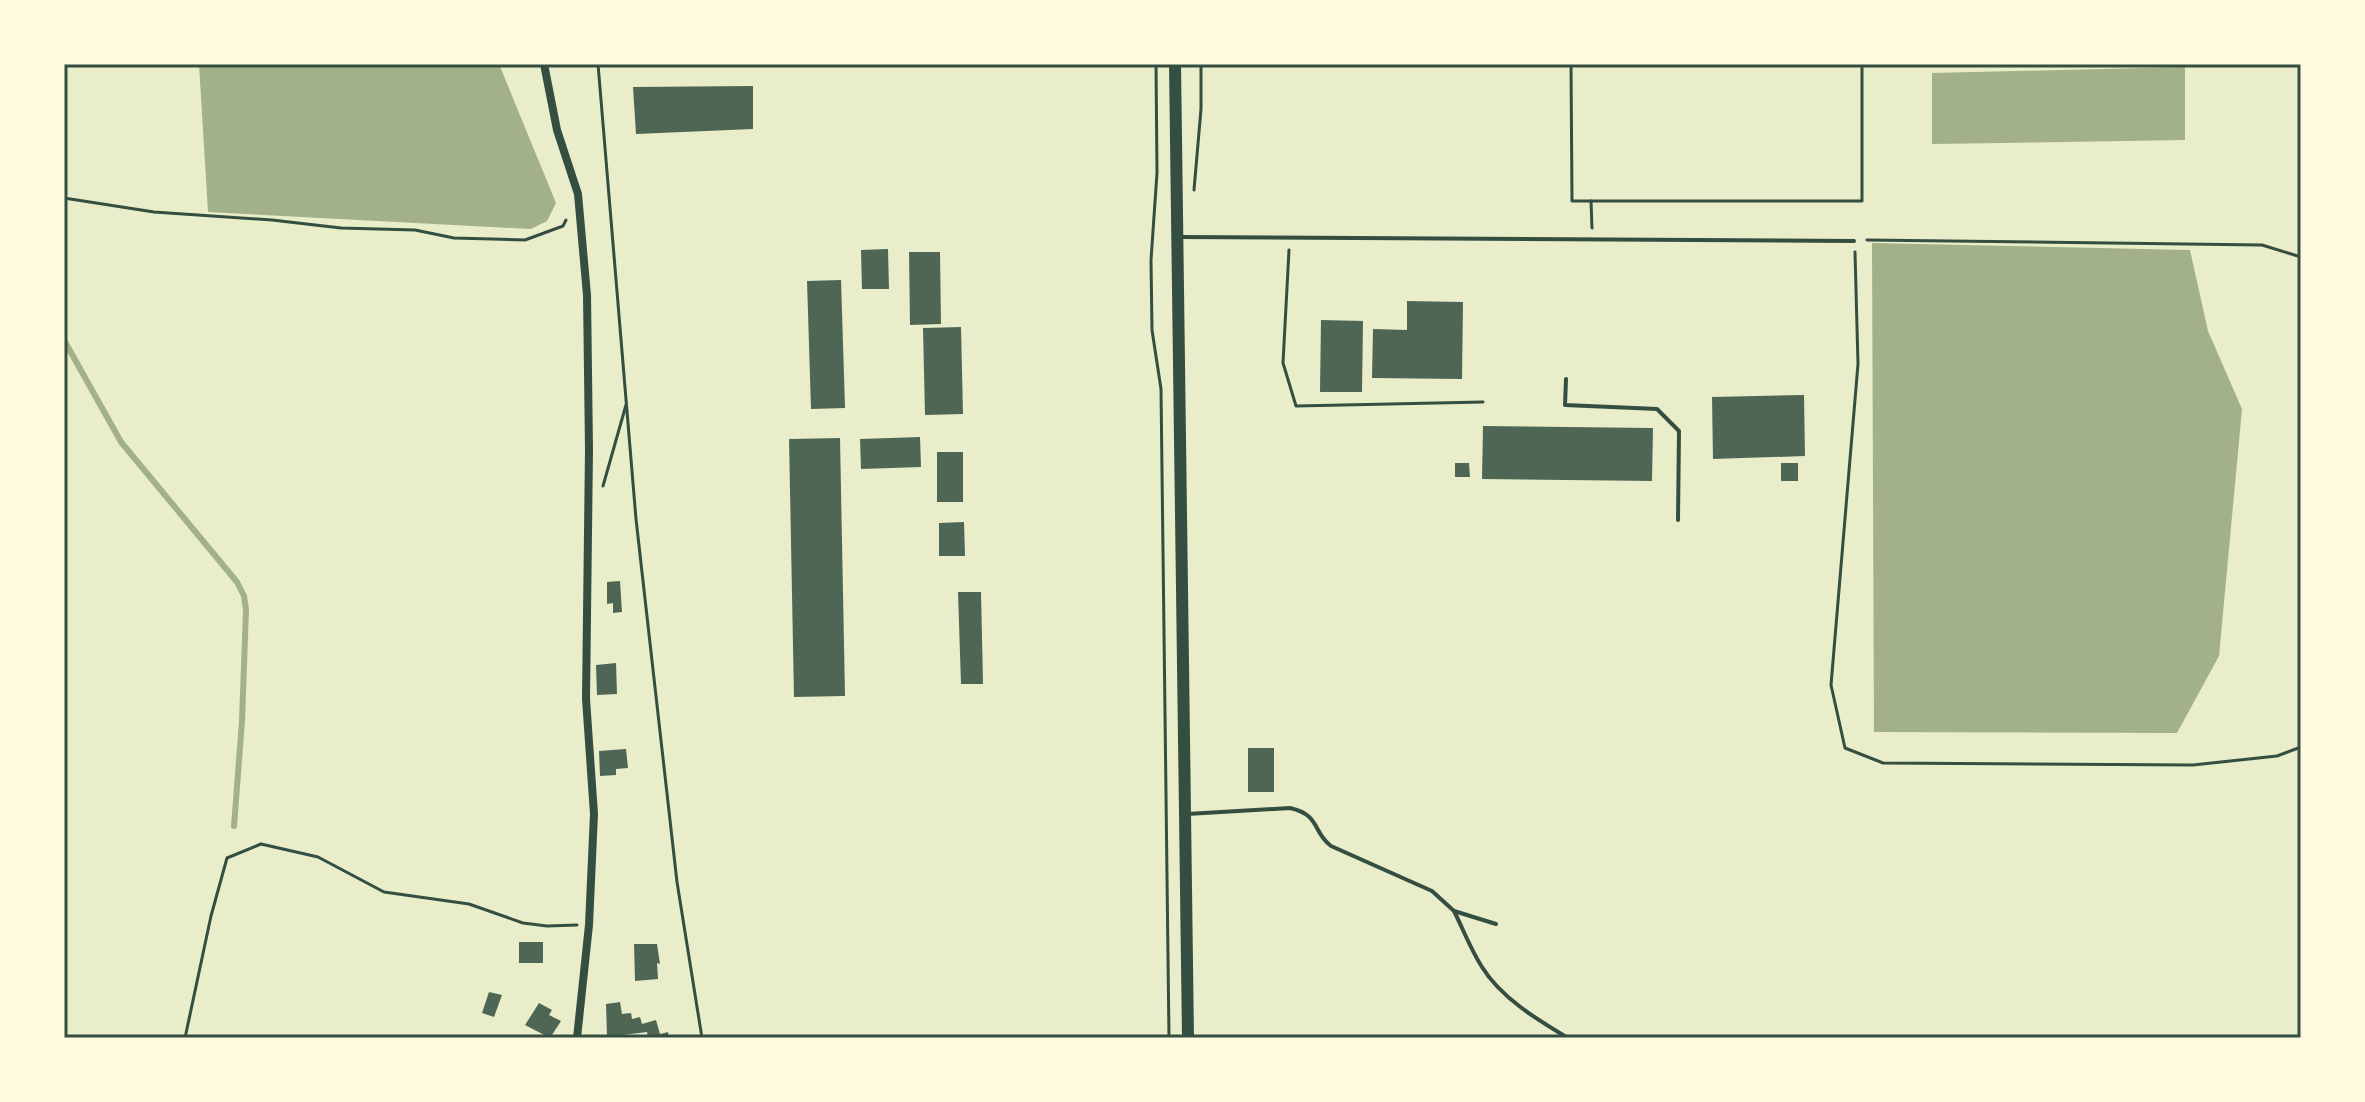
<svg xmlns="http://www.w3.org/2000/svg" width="2365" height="1102" font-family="'Work Sans',sans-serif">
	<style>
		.water { fill: #a3b18a }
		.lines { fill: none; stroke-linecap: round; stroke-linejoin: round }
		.stream { stroke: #a3b18a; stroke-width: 6 }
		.building { fill: #4f6655 }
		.path { stroke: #344e41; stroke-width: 3 }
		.service { stroke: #344e41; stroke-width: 4 }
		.minor { stroke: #344e41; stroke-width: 8 }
		.primary { stroke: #344e41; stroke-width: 12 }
		.neatline { fill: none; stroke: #344e41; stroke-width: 3 }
	</style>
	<rect width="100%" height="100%" fill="#e9edc9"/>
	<g class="water">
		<path d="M199 64H499L556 203 547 221 531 229 208 212Z"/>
		<path d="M2185 67V140L1932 144V73Z"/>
		<path d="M1872 243 2190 250 2208 331 2242 409 2219 656 2177 733 1874 732Z"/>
	</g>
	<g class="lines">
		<path class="stream" d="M64 340 121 442 237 582 244 596 246 610 242 721 234 826"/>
	</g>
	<g class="building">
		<path d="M753 86V129L636 134 633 87Z"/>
		<path d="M888 249 889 289H862L861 250Z"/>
		<path d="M909 252H940L941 324 910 325Z"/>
		<path d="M841 280 845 408 811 409 807 281Z"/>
		<path d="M1407 301 1463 302 1462 379 1372 378 1373 329 1407 330Z"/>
		<path d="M1321 320 1363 321 1362 392H1320Z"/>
		<path d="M961 327 963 414 925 415 923 328Z"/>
		<path d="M1804 395 1805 456 1713 459 1712 397Z"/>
		<path d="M1483 426 1653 428 1652 481 1482 479Z"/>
		<path d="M920 437 921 467 861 469 860 439Z"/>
		<path d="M840 438 845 696 794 697 789 439Z"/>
		<rect x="937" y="452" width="26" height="50"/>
		<path d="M1455 463H1469L1470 477H1455Z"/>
		<rect x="1781" y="463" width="17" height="18"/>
		<path d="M964 522 965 556H939V523Z"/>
		<path d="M620 581 622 612 613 613V603L607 604V582Z"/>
		<path d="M958 592H981L983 684H961Z"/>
		<path d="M616 663 617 694 597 695 596 665Z"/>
		<rect x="1248" y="748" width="26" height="44"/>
		<path d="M626 749 628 768 616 769V775L600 776 599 751Z"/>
		<rect x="519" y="942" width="24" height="21"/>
		<path d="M634 944H657L660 964 657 963 658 979 635 981Z"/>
		<path d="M489 992 502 995 494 1017 482 1013Z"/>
		<path d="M620 1002 622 1014 631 1013 632 1019 640 1017 642 1024 656 1020 660 1034 668 1032 669 1038H648L647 1032 607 1037 606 1004Z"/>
		<path d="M539 1003 552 1010 549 1015 561 1021 550 1038 525 1025Z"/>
	</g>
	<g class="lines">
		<g class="path">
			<path d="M598 64 636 519 677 882 702 1038"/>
			<path d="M1156 64 1157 173 1151 260 1152 330 1161 389 1169 1038"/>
			<path d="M1571 64 1572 201H1862V64"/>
			<path d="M1194 190 1201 109V64"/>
			<path d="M64 198 154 212 272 220 341 228 415 230 454 238 525 240 563 226 566 220"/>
			<path d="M1591 201 1592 228"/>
			<path d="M1867 240 2262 245 2301 257"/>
			<path d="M1289 250 1283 363 1296 406 1483 402"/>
			<path d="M1855 252 1858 364 1831 685 1845 748 1883 763 2193 765 2277 756 2301 747"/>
			<path d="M603 486 626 405"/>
			<path d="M185 1038 211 916 227 858 261 844 318 857 384 892 469 904 523 923 547 926 577 925"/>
		</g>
		<g class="service">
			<path d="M1180 237 1854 241"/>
			<path d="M1566 379 1565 405 1657 409 1679 431 1678 520"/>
			<path d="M1187 814 1290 808C1321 815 1312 832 1331 846L1432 891 1454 911 1496 924"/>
			<path d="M1454 911C1463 929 1471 950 1482 967 1501 998 1538 1020 1568 1038"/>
		</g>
		<path class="minor" d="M544 64 557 130 578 194 587 295 589 449 586 699 594 814 589 925 577 1038"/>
		<path class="primary" d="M1175 64 1188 1038"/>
	</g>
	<rect width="2365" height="1102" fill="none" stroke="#fefae0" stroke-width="132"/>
	<rect x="66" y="66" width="2233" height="970" class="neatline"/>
</svg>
